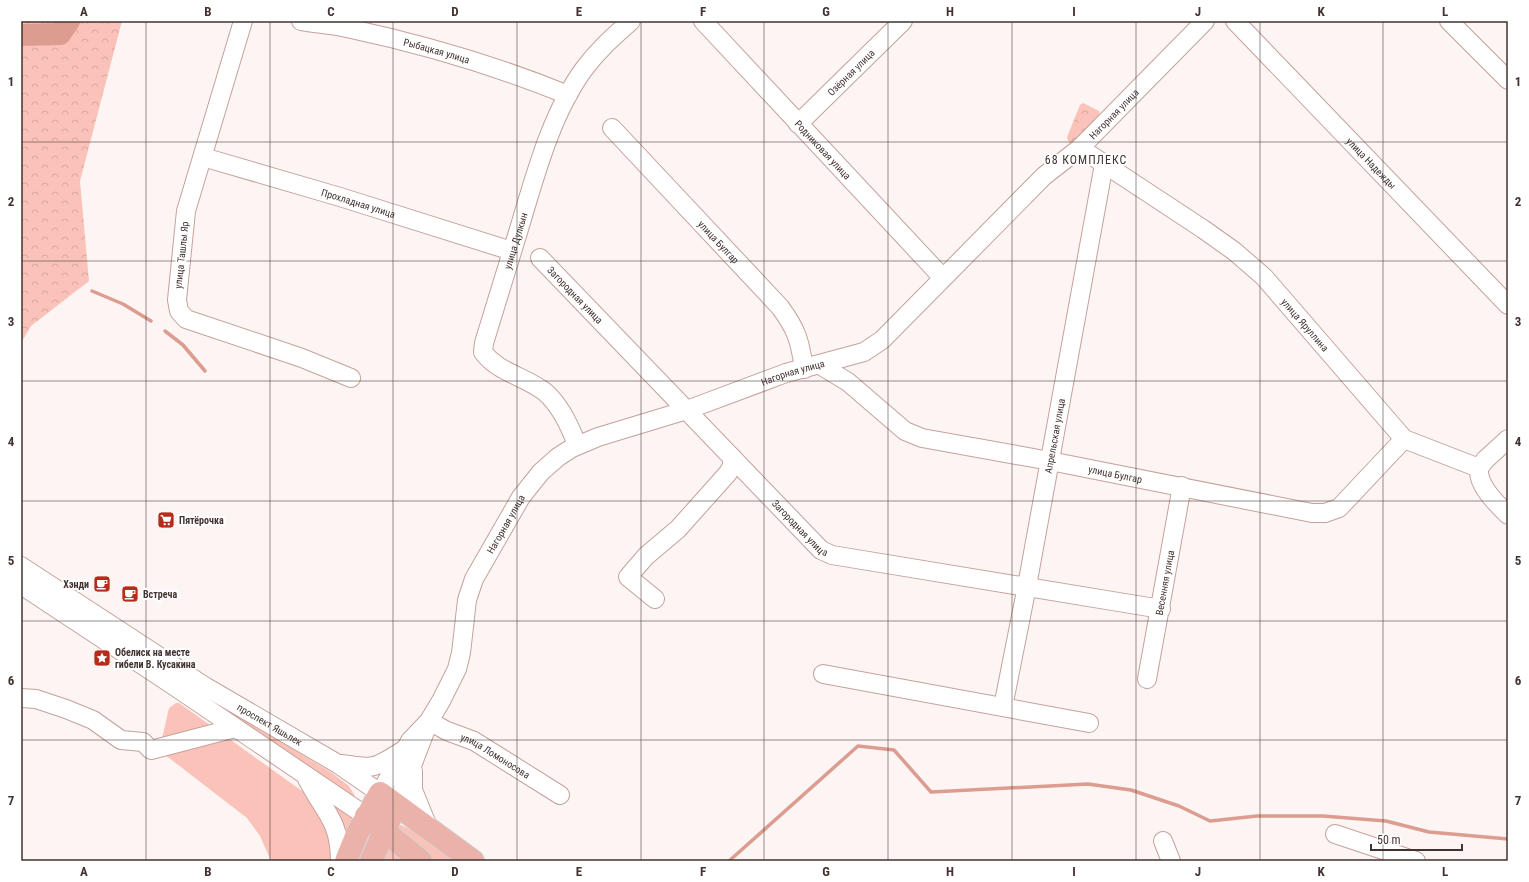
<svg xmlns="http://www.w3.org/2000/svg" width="1529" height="882" font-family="'Roboto Condensed',sans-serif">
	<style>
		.grass { fill: #fac2b8 }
		.forest { fill: url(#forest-crowns) }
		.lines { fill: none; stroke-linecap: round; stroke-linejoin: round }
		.stream { stroke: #dd9c90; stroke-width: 3.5 }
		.river { stroke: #dd9c90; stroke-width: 22 }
		.minor-casing { stroke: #c5a29b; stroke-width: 20 }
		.major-casing { stroke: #d5d2d2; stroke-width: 24 }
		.minor { stroke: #fff; stroke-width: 18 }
		.major { stroke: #eab2a9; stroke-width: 22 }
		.grid { fill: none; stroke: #423331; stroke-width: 1; stroke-opacity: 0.55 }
		.labels { text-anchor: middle; stroke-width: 4; stroke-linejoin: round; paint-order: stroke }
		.street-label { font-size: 10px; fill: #423331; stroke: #fff }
		.poi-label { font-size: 10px; font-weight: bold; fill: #423331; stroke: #fff; text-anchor: start }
		.quarter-label { font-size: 12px; letter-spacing: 1px; fill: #423331; stroke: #fff }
		.neatline { fill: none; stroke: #423331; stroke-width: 1.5 }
		.grid-label { font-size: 13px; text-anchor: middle; font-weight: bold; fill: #423331 }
	</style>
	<defs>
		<pattern id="forest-crowns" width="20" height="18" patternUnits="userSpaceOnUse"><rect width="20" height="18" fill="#fac2b8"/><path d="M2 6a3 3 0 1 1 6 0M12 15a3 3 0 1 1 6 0" fill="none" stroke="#d8a79f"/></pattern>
	</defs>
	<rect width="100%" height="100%" fill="#fcf5f3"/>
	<g class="grass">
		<path d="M200 692 332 773 349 786 355 796 353 798 198 694Z"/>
		<path d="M176 703H179L309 796 321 809 337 861H271L260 836 247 818 164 754 161 743 169 708Z"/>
		<path d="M322 796 353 817 344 846Z"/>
		<path d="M399 824 420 834 454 861H435L397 830V826Z"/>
		<path d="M391 843 413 861H384Z"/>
	</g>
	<g class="forest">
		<path d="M21 21H122L80 181 89 281 31 326 21 343Z"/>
		<path d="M1083 103 1099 111 1100 116 1074 142 1071 143 1068 141 1067 137 1080 105Z"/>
	</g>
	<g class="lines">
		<g class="stream">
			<path d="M92 291 123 304 151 321"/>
			<path d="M165 331 183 345 205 371"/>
			<path d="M729 861 858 746 894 750 931 792 1088 784 1131 790 1179 806 1210 821 1257 816H1323L1386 821 1429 832 1508 839"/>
		</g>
		<path class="river" d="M21 35 60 34 69 21"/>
		<g class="minor-casing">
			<g id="minor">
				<path d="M243 21 186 211 177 300 179 311 186 319 302 358 351 378"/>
				<path id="s1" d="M301 21C316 24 332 24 347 28 422 44 497 66 568 95"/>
				<path id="s2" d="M703 21 943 278"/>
				<path id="s3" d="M1235 21 1508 305"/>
				<path d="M1449 21 1508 80"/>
				<path id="s4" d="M798 124 903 21"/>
				<path id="s5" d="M612 128 780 307C797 330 800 341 804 369"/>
				<path id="s6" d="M1080 148 1203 229 1234 251 1264 277 1404 439 1479 468C1477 485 1496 503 1508 515"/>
				<path id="s7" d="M203 157 340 197 512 251"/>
				<path id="s8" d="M540 258 821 550 832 555 1161 609"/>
				<path id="s9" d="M820 365 848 382 905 431 922 438 1050 461 1312 513H1325L1339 508 1404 439"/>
				<path id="s10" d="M577 445C570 426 561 406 545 392 526 377 497 372 483 352L484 343C496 305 507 267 519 229 535 176 551 114 584 69 598 50 614 36 631 21"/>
				<path d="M1479 468 1485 460 1508 439"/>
				<path id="s11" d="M21 566 206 687 338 764 380 793 410 741 429 721 441 701 457 669 461 653 467 600 474 579 521 497 541 472 558 457 572 448 598 437 687 410 786 373 864 352 882 340 1044 176 1080 148 1205 21"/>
				<path d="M21 585 171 684 366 816"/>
				<path d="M655 599 628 577 646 556 678 529 728 473 732 466V457"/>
				<path d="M823 674 1089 723"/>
				<path id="s12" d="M1147 679 1182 486"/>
				<path d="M21 698 36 699 66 709 93 720 121 740 143 742 151 750 235 728"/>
				<path id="s13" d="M1003 707 1027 586 1104 164"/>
				<path id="s14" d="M429 721 447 731 474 741 560 795"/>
				<path d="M341 764C374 769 374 769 402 751"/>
				<path d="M413 771V790L428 827"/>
				<path d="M307 779C324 812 340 820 340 861"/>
				<path d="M397 805 426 729"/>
				<path d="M1335 834 1416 861"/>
				<path d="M1163 841 1171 861"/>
			</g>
		</g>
		<g class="major-casing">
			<g id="major">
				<path d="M366 816 421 861"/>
				<path d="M346 861 357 834 380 793 473 861"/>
				<path d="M371 861 390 818"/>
			</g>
		</g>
		<use href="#minor" class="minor"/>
		<use href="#major" class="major"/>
	</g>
	<path class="grid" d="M146 21V861M270 21V861M393 21V861M517 21V861M641 21V861M764 21V861M888 21V861M1012 21V861M1136 21V861M1260 21V861M1383 21V861M21 142H1508M21 261H1508M21 381H1508M21 501H1508M21 621H1508M21 740H1508"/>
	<defs>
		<g id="supermarket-square" transform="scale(0.9)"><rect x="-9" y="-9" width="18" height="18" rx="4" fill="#b82b1b" stroke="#fff"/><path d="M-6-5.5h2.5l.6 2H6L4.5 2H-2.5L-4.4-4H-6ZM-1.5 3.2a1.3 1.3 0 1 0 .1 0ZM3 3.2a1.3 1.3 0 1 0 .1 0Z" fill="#fff"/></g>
		<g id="cafe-square" transform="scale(0.9)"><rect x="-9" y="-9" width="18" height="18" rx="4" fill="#b82b1b" stroke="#fff"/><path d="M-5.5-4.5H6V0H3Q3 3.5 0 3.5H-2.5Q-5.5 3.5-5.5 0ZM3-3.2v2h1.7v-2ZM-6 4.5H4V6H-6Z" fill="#fff"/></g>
		<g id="sight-square" transform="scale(0.9)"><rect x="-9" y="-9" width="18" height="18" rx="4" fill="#b82b1b" stroke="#fff"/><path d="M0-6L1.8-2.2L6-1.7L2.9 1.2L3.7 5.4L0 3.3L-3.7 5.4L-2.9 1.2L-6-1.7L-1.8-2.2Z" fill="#fff"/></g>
	</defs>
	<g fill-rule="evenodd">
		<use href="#supermarket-square" x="166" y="520"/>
		<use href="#cafe-square" x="102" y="584"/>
		<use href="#cafe-square" x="130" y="594"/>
		<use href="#sight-square" x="102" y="658"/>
	</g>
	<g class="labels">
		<g class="street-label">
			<text dy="4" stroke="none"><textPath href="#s1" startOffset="139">Рыбацкая улица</textPath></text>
			<text dy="4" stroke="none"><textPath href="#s4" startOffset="74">Озёрная улица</textPath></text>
			<text dy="4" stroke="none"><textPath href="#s11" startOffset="1483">Нагорная улица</textPath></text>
			<text dy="4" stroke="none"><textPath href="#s2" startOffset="176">Родниковая улица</textPath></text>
			<text dy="4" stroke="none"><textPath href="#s3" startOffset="197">улица Надежды</textPath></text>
			<text dy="4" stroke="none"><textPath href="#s7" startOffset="162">Прохладная улица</textPath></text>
			<text dy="4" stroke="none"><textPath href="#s10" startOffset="253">улица Дулкын</textPath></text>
			<text dy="4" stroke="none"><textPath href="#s5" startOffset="156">улица Булгар</textPath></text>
			<text transform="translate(181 255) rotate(-84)" y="4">улица Ташлы Яр</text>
			<text dy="4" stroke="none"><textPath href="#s8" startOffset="51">Загородная улица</textPath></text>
			<text dy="4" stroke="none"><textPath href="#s6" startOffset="288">улица Яруллина</textPath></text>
			<text dy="4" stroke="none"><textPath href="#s11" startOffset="1063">Нагорная улица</textPath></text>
			<text dy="4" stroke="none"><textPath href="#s13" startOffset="276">Апрельская улица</textPath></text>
			<text dy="4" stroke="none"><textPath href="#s9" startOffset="323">улица Булгар</textPath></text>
			<text dy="4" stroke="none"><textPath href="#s11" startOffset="727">Нагорная улица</textPath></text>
			<text dy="4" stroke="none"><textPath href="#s8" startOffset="375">Загородная улица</textPath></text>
			<text dy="4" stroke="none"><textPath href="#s12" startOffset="98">Весенняя улица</textPath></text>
			<text dy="4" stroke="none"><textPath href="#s11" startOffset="295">проспект Яшьлек</textPath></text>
			<text dy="4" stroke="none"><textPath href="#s14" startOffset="75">улица Ломоносова</textPath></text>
		</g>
		<g class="poi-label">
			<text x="179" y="524">Пятёрочка</text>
			<text x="89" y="588" text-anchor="end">Хэнди</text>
			<text x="143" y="598">Встреча</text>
			<text x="115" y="656">Обелиск на месте<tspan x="115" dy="12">гибели В. Кусакина</tspan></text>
		</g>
		<g class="quarter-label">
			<text x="1086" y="164">68 КОМПЛЕКС</text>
		</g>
	</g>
	<rect width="1529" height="882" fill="none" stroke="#ffffff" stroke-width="44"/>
	<path d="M1371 844v6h91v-6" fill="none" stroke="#423331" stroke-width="2"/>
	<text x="1377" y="844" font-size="12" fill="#423331" stroke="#ffffff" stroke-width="3" paint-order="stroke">50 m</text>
	<rect x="22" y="22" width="1485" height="838" class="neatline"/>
	<g class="grid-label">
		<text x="84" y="16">A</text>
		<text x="208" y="16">B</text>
		<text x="331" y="16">C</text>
		<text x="455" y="16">D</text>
		<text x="579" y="16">E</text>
		<text x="703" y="16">F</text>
		<text x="826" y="16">G</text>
		<text x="950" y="16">H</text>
		<text x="1074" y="16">I</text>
		<text x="1198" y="16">J</text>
		<text x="1321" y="16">K</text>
		<text x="1445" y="16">L</text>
		<text x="11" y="86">1</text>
		<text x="1518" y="86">1</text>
		<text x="11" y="206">2</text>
		<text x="1518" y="206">2</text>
		<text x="11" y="326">3</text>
		<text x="1518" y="326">3</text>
		<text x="11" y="446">4</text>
		<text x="1518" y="446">4</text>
		<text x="11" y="565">5</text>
		<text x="1518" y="565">5</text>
		<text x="11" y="685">6</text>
		<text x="1518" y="685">6</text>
		<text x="11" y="805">7</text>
		<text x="1518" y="805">7</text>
		<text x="84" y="876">A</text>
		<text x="208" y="876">B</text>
		<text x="331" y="876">C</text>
		<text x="455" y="876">D</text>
		<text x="579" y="876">E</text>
		<text x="703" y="876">F</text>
		<text x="826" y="876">G</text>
		<text x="950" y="876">H</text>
		<text x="1074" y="876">I</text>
		<text x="1198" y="876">J</text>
		<text x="1321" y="876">K</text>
		<text x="1445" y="876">L</text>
	</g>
</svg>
